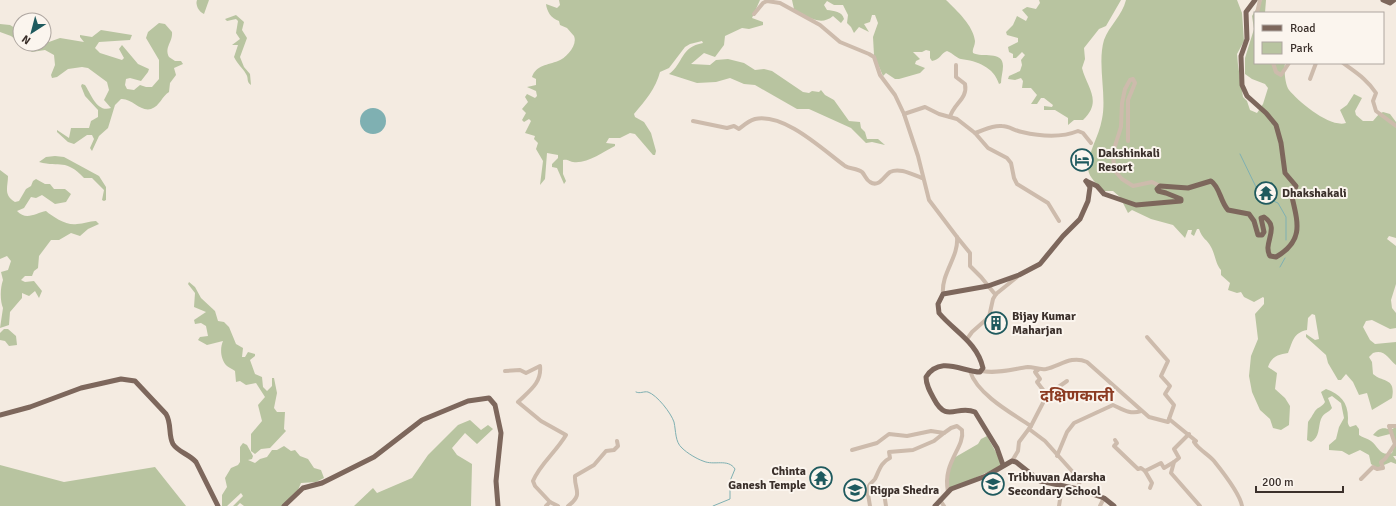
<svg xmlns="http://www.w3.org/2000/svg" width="1396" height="506" font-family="Signika,'Noto Sans Devanagari',sans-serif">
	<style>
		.green { fill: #b8c4a0 }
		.water { fill: #7fb0b2 }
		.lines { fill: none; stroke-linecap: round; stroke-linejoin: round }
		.stream { stroke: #7fb0b2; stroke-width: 1 }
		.minor { stroke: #cdbbac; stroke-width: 4 }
		.major { stroke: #7d675c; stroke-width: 5 }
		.labels { text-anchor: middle; stroke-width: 4; stroke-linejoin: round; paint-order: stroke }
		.poi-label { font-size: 12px; font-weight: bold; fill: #3b302b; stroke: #fbf5ee; text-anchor: start }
		.district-label { font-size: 16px; font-weight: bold; fill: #8c3b22; stroke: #fbf5ee }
	</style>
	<rect width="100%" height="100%" fill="#f4ebe1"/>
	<g class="green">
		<path d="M197 0H209L204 14C199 12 195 5 197 0Z"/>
		<path d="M559 0H760L752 18 763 22V25L749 29 742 28 725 36 724 45 715 57 704 53 691 64 710 65 716 60 728 59 744 63 755 70 764 69 772 71 803 92 809 93 812 91 819 92 821 90 825 95 834 100 849 121 860 122 861 128 865 132 867 139H878L885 145 872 142 866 143 851 128 809 109H797L755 85 744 84 730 78 716 82 697 83 669 74C684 63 680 47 703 43L702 41 690 44 685 47 669 68 660 72C656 88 645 101 634 114L635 117 644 122 651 133 656 151 655 155H653L635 134 630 133 620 138H609L606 143 615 144V146C603 152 587 164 573 162 568 161 568 159 563 160V174L566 181 564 184 557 168 552 167V164L558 158V155L547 153 545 179 540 185 543 161 536 149 538 143 534 139 535 136 525 133 531 121 529 119 524 122 522 120 526 113 522 109 528 102 525 97 527 94 535 98 537 96 536 91 527 87 536 85V79L532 77C536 65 548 65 558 61 566 58 578 45 574 36L567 28 560 25 559 21C551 18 547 12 546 4L557 8 560 5Z"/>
		<path d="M792 0H946C957 11 973 25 975 41 975 46 972 49 973 53 982 58 1003 50 1003 66 1003 72 1001 77 1001 83L999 84C994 67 977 61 961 59 956 58 953 53 947 51 941 53 940 60 932 61L930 58V51L926 50 922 52H913L920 59 916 61 915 64 925 68 920 73 899 79H895L886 73 883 76 874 55 873 37 878 23 875 15H872L870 22 864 24 869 32 859 27 854 33 851 27 847 23 848 15 843 5H834L827 1 824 5 827 10C834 11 842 11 844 19L841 23 833 16C820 27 807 16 794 9Z"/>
		<path d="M1039 0H1121L1106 26 1099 29 1084 48 1085 59 1082 68C1087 88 1103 101 1083 120H1074L1068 125V118L1055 110H1044V106L1052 107 1053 105 1044 98H1041L1037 104H1031L1037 95 1031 88H1022L1023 81 1021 78 1015 80 1008 79 1009 76 1020 71 1022 65 1021 60 1025 55 1022 52 1016 58H1013V54L1009 52 1008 47 1018 42V38L1007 35 1006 32 1013 25 1017 16 1026 21 1028 17 1022 10 1027 7 1036 9 1040 3Z"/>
		<path d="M1126 0H1237L1242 13 1244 41 1237 54 1238 65 1243 97 1247 101 1250 110 1257 113 1263 104 1268 88 1265 84 1252 79 1245 74V58L1254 29 1252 16 1262 0H1266L1265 13H1255V63H1285C1284 70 1285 85 1289 90 1299 102 1330 128 1346 123L1340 110 1347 105 1354 94 1362 98 1355 111 1356 115 1363 121H1373L1379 114 1383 112 1390 114 1396 122V238L1389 236 1387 239 1396 246V284L1391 300 1392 308 1396 313V328L1390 329 1372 320 1366 321 1363 327 1370 340 1375 344 1396 342V365C1388 359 1385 349 1373 353L1369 357 1372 362 1373 374C1383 383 1396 377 1392 398L1372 410 1367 393 1359 395 1353 382 1346 374 1341 380H1338L1328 363 1326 355 1306 337V334L1315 340 1319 339 1315 315 1312 314 1308 318 1307 330C1293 333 1293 341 1288 353 1279 354 1271 357 1268 367L1277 373 1275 389 1285 398 1290 406 1289 425 1281 430 1273 428 1270 419 1260 410 1252 392 1249 376 1251 356 1258 339 1255 314 1264 304V298L1263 297 1254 302 1244 297 1241 292 1237 293 1228 290 1230 283 1221 275V270C1216 265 1215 254 1211 247 1208 240 1202 239 1199 229H1197L1194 236 1191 234 1192 230H1188L1185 238 1173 225 1151 219 1132 210 1128 213 1120 197 1113 191H1104C1098 185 1089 178 1088 169 1088 151 1099 137 1102 119 1107 95 1097 64 1104 40 1109 26 1122 16 1126 0Z"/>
		<path d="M236 15 244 22 242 30 247 38 240 57 244 67 250 74 251 85C246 82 249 78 246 74 242 67 238 65 234 57L238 45H232L240 39 236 33 238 21 236 19 227 21 225 19Z"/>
		<path d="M159 23 165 24 172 32C173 42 164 47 169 57L175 61H181L183 64 174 68 176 75 170 83 169 92C162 96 160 106 151 109 140 112 132 98 121 99L115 105 108 128 99 136 92 151 90 148 94 139 92 135H87L74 144 68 142 57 132V130L69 138 71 128H89L91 121 98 117V110L85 96 81 86 82 84 85 85C91 94 97 113 111 108L104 100 109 90 107 82 88 68 82 67 68 69 57 77 52 78 51 75 55 65 54 55 45 50 32 52 21 44H44V41L49 42 60 38 84 42 80 37V35L92 37 101 30 132 35 130 40 99 42 95 48 100 53 122 60 124 58 119 49 122 45 138 64 149 69 148 72 141 81 130 78 126 79 125 85 127 89 134 90 140 85 146 87H152L159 79V60L146 38 148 32Z"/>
		<path d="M0 24 10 25 20 31V43L11 36 0 32Z"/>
		<path d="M55 156 64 157 99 176 106 187V200L104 201 102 200 104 190 92 178H84C65 158 61 168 39 162L46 157Z"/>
		<path d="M0 170 8 176C8 187 3 195 15 202L19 201 26 189 31 186 33 181 36 179 45 184H50L54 189H65L71 194 66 202 55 204 42 195 36 198 31 197 24 208 17 211C26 221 36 213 46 211 53 217 67 226 77 224 84 224 89 221 96 221L99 224 88 229 80 236 71 233 59 240H51L39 256 38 268 34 271 32 276H25L21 280 25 282 34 281 42 291 39 298 35 291 29 296 22 293V298L10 312 9 325 0 328 3 308C0 301 0 288 3 280L1 272 8 270 11 261 7 256 0 259Z"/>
		<path d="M189 282 195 287 201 298 215 311 218 321 224 322 229 327 236 344 243 348 242 357H245L248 352 255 354V356L250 360 255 374 262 377 263 387 267 391 272 386V378H274L277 393 274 408 277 412H285L284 429 286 431 270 448 261 449 255 454 251 451V434L262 421 258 405 265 397 256 383 246 385 240 381 236 382 235 371C233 369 229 368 227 366 220 359 220 348 223 341L207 345 198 340 200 337 208 336 206 326 201 323 195 324 194 320 206 312 194 307 195 293 188 284Z"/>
		<path d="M4 329H8L16 336 17 345 9 346 5 341 0 340V333Z"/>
		<path d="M1326 389C1340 394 1348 402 1348 418 1348 422 1347 423 1350 427L1356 425 1359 429V435C1363 438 1367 438 1371 441 1378 446 1380 457 1392 453L1395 441 1390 434 1378 437 1373 435C1378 429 1383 426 1390 430L1396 427V456H1393L1396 460V464L1391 462 1377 468 1371 464 1369 455 1360 450 1349 455 1342 451 1329 450V445L1336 439 1339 427 1344 418 1341 403 1332 396 1328 398 1332 408C1329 413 1324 412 1321 419 1318 427 1320 437 1311 442L1307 440 1308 422C1311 418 1312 416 1315 411 1318 407 1322 407 1325 402L1321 392Z"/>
		<path d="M470 420 481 430 488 425 493 429 477 444 465 433 452 448 457 455 472 464 471 506H354L373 488 377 493 412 478 428 455 458 425Z"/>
		<path d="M987 436 1003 465 951 489 946 483 952 459 978 444 981 439Z"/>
		<path d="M243 443 247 445 253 456 252 459 248 460 255 463 260 459 267 457 272 450H277L284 446 291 451 295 450 300 456 308 459 314 468 321 470 324 478 316 482 301 483 298 490 282 506H244L240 503 237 506H233L243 496 241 493 227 506H222V495L227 487 225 478 231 468 238 465 240 462V447Z"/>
		<path d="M0 465 64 482 155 467 186 506H0Z"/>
	</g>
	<circle class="water" cx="373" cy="121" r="13"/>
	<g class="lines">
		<g class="stream">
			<path d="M1240 154 1256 187 1264 197 1278 203 1286 217V240"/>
			<path d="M1280 267 1285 258"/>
			<path d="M636 392C640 394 644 391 648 392 657 395 671 413 674 422 676 431 675 442 682 448 687 453 697 459 703 461 714 466 728 458 735 469L730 481V499L713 506"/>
		</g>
		<g class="minor">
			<path d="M1257 13 1260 0"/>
			<path d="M754 14 763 3 767 1 780 3 820 25 840 42 869 54 874 57 880 75 895 95 904 114 918 156 929 200 957 237C959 257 941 273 943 294"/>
			<path d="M1273 63 1276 72 1281 75 1289 63"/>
			<path d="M1343 63C1355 72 1367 79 1376 93L1373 101 1376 111 1396 126"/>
			<path d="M1310 79 1316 63"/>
			<path d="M904 114 925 107 939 114 957 119 975 133C985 130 991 125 1002 126 1009 126 1015 131 1022 132 1039 136 1061 138 1078 131L1083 133 1091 143"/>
			<path d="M950 117C954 103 968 99 965 84L956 77V65"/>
			<path d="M693 121 727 128 734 126 739 129C744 125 748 121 755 119 785 113 823 150 845 166 850 169 857 168 862 172 865 175 866 180 870 182 879 188 884 176 890 172 900 167 913 175 922 178"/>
			<path d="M975 133 988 148 1007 158 1011 163 1014 178 1017 184 1048 203 1059 221"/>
			<path d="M1128 141V100L1135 83 1133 79 1130 80 1125 89 1122 103 1121 127 1113 152 1114 170 1122 179 1133 186 1152 182 1160 186"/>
			<path d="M957 237 970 253V266L981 277 994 293 996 294"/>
			<path d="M1147 337 1168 361 1161 376 1170 386 1165 394 1174 405 1169 419"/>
			<path d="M967 339 972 332 989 317 993 299 996 294 1017 277"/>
			<path d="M505 371 520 370 526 373 540 366C542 383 529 391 518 402L541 421 566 435C556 452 540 464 533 481L535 486 550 502"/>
			<path d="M970 371C977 394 1011 413 1031 426L1019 442 1018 451 1012 461"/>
			<path d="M982 371C997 374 1013 369 1028 367 1034 367 1039 370 1046 369 1060 366 1071 355 1087 362L1149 417 1168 422 1169 419 1196 441 1194 442C1199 450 1208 454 1214 461 1222 471 1240 494 1242 506"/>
			<path d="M1047 395 1067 381"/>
			<path d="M1031 426 1047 395 1037 382 1040 379 1035 372 1038 370"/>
			<path d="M1029 429 1045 441 1080 480 1078 489"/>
			<path d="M1189 434 1174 449 1179 458 1174 462 1171 473 1200 506"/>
			<path d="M1115 440 1117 443 1114 446 1138 469 1141 468 1145 471"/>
			<path d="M852 450 877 443 889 434 907 436 931 431 944 433 951 428 957 426 962 430C965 448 942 462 948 492"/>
			<path d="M1057 456 1067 432 1074 423 1113 405C1122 409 1130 415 1141 411"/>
			<path d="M1361 479 1373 467 1377 469 1383 468 1381 462 1385 459 1395 444 1389 426H1396"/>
			<path d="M1150 488 1152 483 1145 471 1161 463 1164 468 1174 462"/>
			<path d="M868 494 869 486C871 482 873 482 875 479 879 471 881 462 890 458L889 452 913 450 934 441 944 433"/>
			<path d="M940 500 944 506"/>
			<path d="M546 506 550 502 558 506"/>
			<path d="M568 506C584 494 574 490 575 476L594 465 606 451 614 450 618 446 617 441"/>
			<path d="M870 506 868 494 884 493 886 506"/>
			<path d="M1059 506 1062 487"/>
			<path d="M1100 506 1104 498"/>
		</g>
		<g class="major">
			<path d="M1383 0 1390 3 1394 0"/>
			<path d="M1086 181 1097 186 1104 194 1136 205 1181 201V199L1166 193 1158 191 1157 189 1160 186 1188 188 1211 181C1220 187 1220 201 1228 210L1249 214 1254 221 1258 235H1262L1264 232 1261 218 1264 217C1281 228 1262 243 1270 256L1276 257C1304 241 1298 223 1292 197L1296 186 1285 173 1281 143 1276 125 1266 113 1247 96 1242 85 1241 56 1247 39 1246 12 1255 0"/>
			<path d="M0 415 30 407 81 388 121 379 135 381 166 414C172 424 168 435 173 444 178 452 189 454 196 462L218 506"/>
			<path d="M1003 465 997 448 975 412C957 404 947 424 934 399 930 392 926 385 926 377 940 355 963 372 980 372L983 368C977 342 955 332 939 313L938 304 943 294 988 286 1019 275 1040 264 1063 236 1080 219 1088 201 1090 187 1086 181"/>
			<path d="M284 506 303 488 322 483 374 457 422 420 468 401 489 398 495 405 501 433 496 481 498 506"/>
			<path d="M935 506 951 489 986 476 1012 461 1016 462 1040 481 1078 489 1104 498 1114 506"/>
		</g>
	</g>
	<defs>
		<g id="hotel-ring" transform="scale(1.15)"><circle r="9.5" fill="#fbf5ee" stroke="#1f5a5e" stroke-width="1.5"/><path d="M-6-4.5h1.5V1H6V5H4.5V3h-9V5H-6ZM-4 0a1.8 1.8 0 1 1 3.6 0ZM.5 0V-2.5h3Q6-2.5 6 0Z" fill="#1f5a5e"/></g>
		<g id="temple-ring" transform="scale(1.15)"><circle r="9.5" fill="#fbf5ee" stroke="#1f5a5e" stroke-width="1.5"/><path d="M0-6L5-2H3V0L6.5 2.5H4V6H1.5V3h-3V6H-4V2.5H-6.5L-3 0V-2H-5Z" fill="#1f5a5e"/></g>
		<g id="building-ring" transform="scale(1.15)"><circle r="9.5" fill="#fbf5ee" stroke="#1f5a5e" stroke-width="1.5"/><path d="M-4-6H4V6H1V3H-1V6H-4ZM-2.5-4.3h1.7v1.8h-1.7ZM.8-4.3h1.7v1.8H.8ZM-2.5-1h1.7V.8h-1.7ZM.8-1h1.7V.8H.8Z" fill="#1f5a5e"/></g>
		<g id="school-ring" transform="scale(1.15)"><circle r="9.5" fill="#fbf5ee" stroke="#1f5a5e" stroke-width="1.5"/><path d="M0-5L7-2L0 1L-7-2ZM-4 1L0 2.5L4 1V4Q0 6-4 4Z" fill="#1f5a5e"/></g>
		<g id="university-ring" transform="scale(1.15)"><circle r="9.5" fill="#fbf5ee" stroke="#1f5a5e" stroke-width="1.5"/><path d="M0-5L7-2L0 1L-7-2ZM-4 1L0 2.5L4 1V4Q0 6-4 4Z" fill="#1f5a5e"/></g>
	</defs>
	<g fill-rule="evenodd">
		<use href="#hotel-ring" x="1082" y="160"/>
		<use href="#temple-ring" x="1266" y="193"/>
		<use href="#building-ring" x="996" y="323"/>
		<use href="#temple-ring" x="821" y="478"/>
		<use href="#school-ring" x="993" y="484"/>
		<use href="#university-ring" x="855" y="490"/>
	</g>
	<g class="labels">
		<g class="poi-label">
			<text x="1098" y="157">Dakshinkali<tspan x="1098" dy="14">Resort</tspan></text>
			<text x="1282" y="197">Dhakshakali</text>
			<text x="1012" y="320">Bijay Kumar<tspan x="1012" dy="14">Maharjan</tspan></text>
			<text x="806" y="475" text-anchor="end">Chinta<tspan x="806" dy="14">Ganesh Temple</tspan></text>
			<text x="1008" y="481">Tribhuvan Adarsha<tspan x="1008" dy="14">Secondary School</tspan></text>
			<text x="870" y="494">Rigpa Shedra</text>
		</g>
		<g class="district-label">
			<text x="1077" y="401">दक्षि‍णकाली</text>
		</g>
	</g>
	<rect x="1254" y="12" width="130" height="52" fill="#fbf5ee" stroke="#aea6a0"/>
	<rect x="1262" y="25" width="20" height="6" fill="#7d675c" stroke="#aea6a0"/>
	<text x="1290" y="32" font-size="12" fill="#3b302b">Road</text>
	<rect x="1262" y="42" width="20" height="12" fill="#b8c4a0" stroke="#aea6a0"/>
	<text x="1290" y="52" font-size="12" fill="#3b302b">Park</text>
	<g transform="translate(32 32) rotate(216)"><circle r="19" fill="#fbf5ee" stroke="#aea6a0"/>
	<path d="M0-3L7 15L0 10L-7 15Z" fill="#1f5a5e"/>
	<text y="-6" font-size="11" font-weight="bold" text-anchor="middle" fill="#3b302b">N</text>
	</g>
	<path d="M1256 486v6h87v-6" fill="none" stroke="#3b302b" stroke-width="2"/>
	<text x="1262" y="486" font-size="12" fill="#3b302b" stroke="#fbf5ee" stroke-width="3" paint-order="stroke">200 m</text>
</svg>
